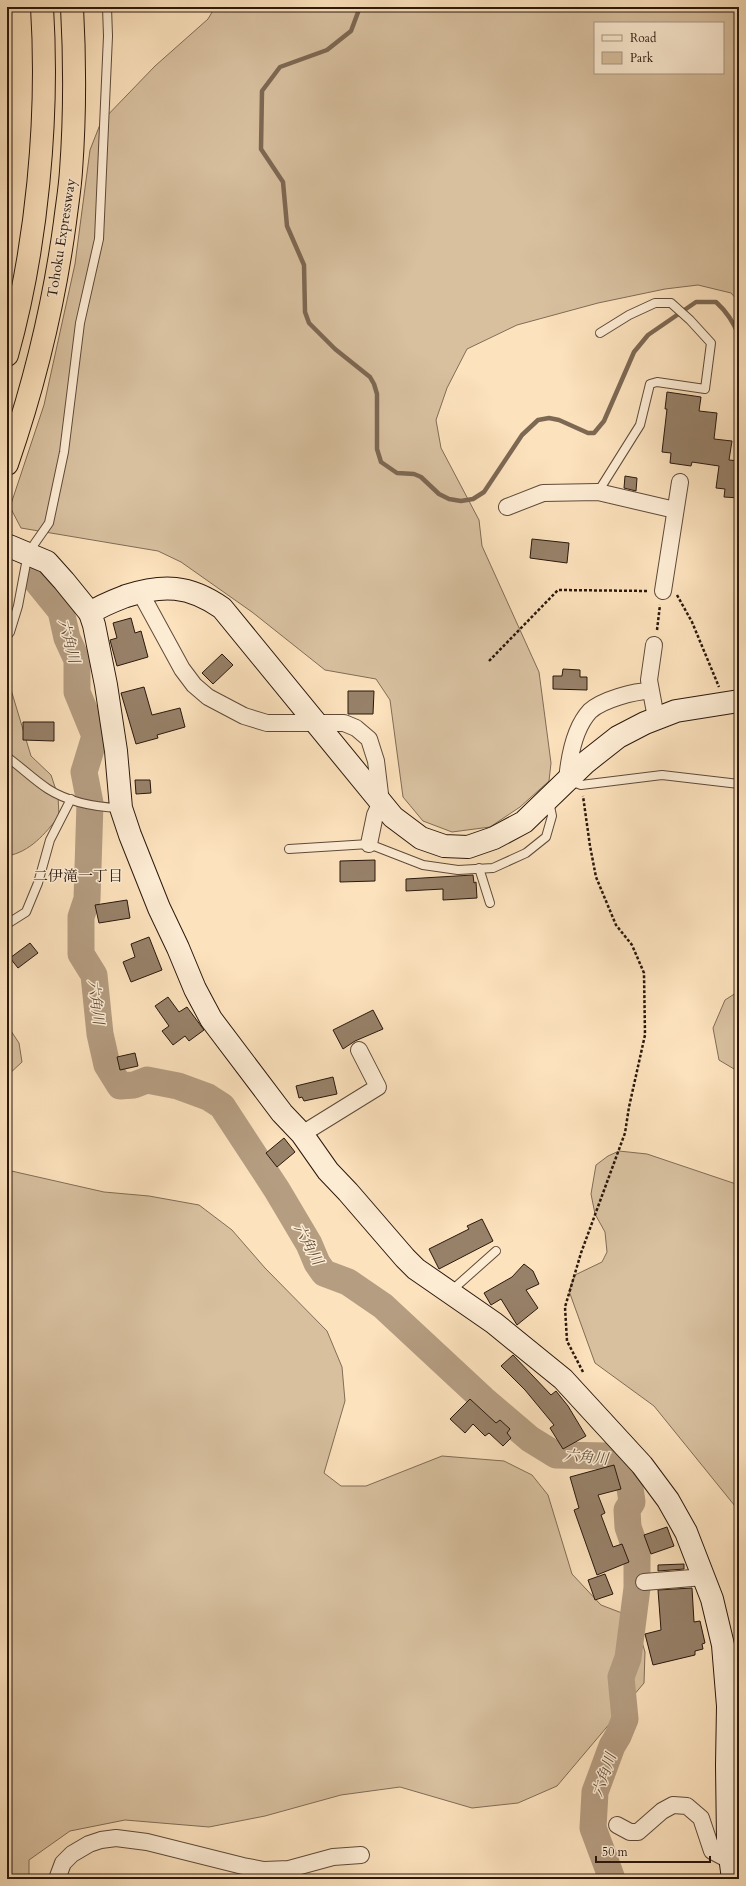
<svg xmlns="http://www.w3.org/2000/svg" width="746" height="1886" font-family="Cardo,'Noto Serif JP',serif">
	<style>
		.green { fill: #d8c09f; stroke: #816c56; fill-rule: evenodd }
		.lines { fill: none; stroke-linecap: round; stroke-linejoin: round }
		.stream { stroke: #7d6853; stroke-width: 4.5 }
		.river { stroke: #b59d81; stroke-width: 27 }
		.building { fill: #978169; stroke: #2a180d }
		.lane-casing { stroke: #5e4a39; stroke-width: 10 }
		.street-casing { stroke: #5e4a39; stroke-width: 18 }
		.secondary-casing { stroke: #2a180d; stroke-width: 24 }
		.highway-casing { stroke: #2a180d; stroke-width: 24 }
		.path { stroke: #2a180d; stroke-width: 2.5; stroke-dasharray: 3 2; stroke-linecap: butt }
		.lane { stroke: #fdecd4; stroke-width: 8 }
		.street { stroke: #fdecd4; stroke-width: 16 }
		.secondary { stroke: #fdecd4; stroke-width: 22 }
		.highway { stroke: #fce2bd; stroke-width: 22 }
		.labels { text-anchor: middle; stroke-width: 3; stroke-linejoin: round; paint-order: stroke }
		.street-label { font-size: 14px; fill: #2a180d; stroke: #fdecd4 }
		.water-label { font-size: 15px; font-style: italic; fill: #624d3b; stroke: #fdecd4 }
		.neighbourhood-label { font-size: 15px; fill: #2a180d; stroke: #fdecd4 }
	</style>
	<rect width="100%" height="100%" fill="#fce2bd"/>
	<filter id="stains"><feTurbulence type="fractalNoise" baseFrequency=".005" numOctaves="4"/><feColorMatrix values="0 0 0 0 .2 0 0 0 0 .09 0 0 0 0 .02 0 0 0 .5 -.17"/></filter>
	<radialGradient id="worn" r=".72"><stop offset=".6" stop-color="#630" stop-opacity="0"/><stop offset="1" stop-color="#630" stop-opacity=".3"/></radialGradient>
	<g class="green">
		<path d="M215 7H739V302L731 293 698 285 665 289 598 303 517 325 467 349 447 388 436 420 441 448 479 520 482 546 539 672 551 763 549 781 520 807 490 827 452 832 423 821 403 797 390 700 376 679 325 670 252 612 181 562 158 551 21 528 10 507 44 405 75 264 90 150 101 122 155 66 208 19ZM595 23H723V73H595Z"/>
		<path d="M7 652 9 683 31 756 51 775 58 796 59 816C45 834 30 852 7 856Z"/>
		<path d="M739 991V1072L719 1060 713 1028 725 1000Z"/>
		<path d="M7 1025 19 1043 22 1062 7 1076Z"/>
		<path d="M619 1151 647 1154 739 1185V1511L654 1406 595 1363 569 1291 575 1275 602 1262 607 1252 605 1232 595 1214 591 1194 596 1165 608 1156Z"/>
		<path d="M7 1170 104 1192 149 1196 199 1205 232 1230 265 1268 327 1331 342 1367 345 1401 324 1473 341 1486H366L442 1456 504 1461 532 1475 548 1495 572 1574 601 1605 635 1618 645 1652 644 1683 557 1786 518 1803 472 1808 400 1787 341 1795 265 1816 209 1827 125 1820 70 1831 29 1860V1879H7Z"/>
	</g>
	<g class="lines">
		<path class="stream" d="M360 7 351 31 327 50 280 67 262 91 261 149 283 182 287 226 304 265 305 312 309 323 335 349 370 377 374 384 377 394V449L381 462 397 473 414 474 421 477 439 494 449 499 461 501 473 499 484 492 522 435 538 420 549 418 559 420 588 433H594L604 421 634 352 648 335 696 302H716C726 311 734 323 739 336"/>
		<path class="river" d="M35 579 61 611 67 638 77 660V692L95 736 84 772 90 803 87 899 81 917V954L94 975 100 1034 107 1065 120 1086 134 1085 147 1080 178 1086 208 1097 222 1106 277 1190 309 1244 317 1263 324 1273 348 1282 383 1306 483 1399 530 1439 556 1455 607 1456 618 1461 628 1474 632 1502 627 1510 628 1527 637 1553V1588L628 1658 621 1677 625 1719 618 1736 612 1746 595 1792 593 1828 612 1879"/>
	</g>
	<g class="building">
		<path d="M667 392 701 397 699 411 717 413 714 439 732 441 729 460 739 461V498L724 497 725 489 716 488 719 466 692 462 691 466 670 463 671 453 662 452 667 409H665Z"/>
		<path d="M625 476 637 478 636 491 624 488Z"/>
		<path d="M532 539 569 543 567 563 530 558Z"/>
		<path d="M131 618 135 633 141 631 148 657 117 666 110 640 117 638 113 623Z"/>
		<path d="M222 654 233 665 213 684 202 673Z"/>
		<path d="M563 669 580 670V677H587V690L553 689V676H562Z"/>
		<path d="M144 687 152 715 180 708 185 727 157 735 158 738 136 744 121 693Z"/>
		<path d="M348 691H374L373 714H348Z"/>
		<path d="M23 722H54V741L23 740Z"/>
		<path d="M135 780H150L151 793 136 794Z"/>
		<path d="M375 860V881L340 882V861Z"/>
		<path d="M473 875 474 883 476 882 477 898 443 900V889L406 891V879Z"/>
		<path d="M127 900 130 918 99 923 95 905Z"/>
		<path d="M149 937 162 970 131 982 123 962 135 957 131 944Z"/>
		<path d="M30 943 38 953 18 968 10 958Z"/>
		<path d="M168 997 179 1012 187 1007 204 1030 189 1041 185 1036 173 1045 162 1031 169 1026 155 1006Z"/>
		<path d="M373 1010 383 1029 355 1041 343 1049 333 1030Z"/>
		<path d="M135 1053 138 1066 120 1070 117 1057Z"/>
		<path d="M333 1077 337 1094 304 1101 302 1097 299 1098 296 1086Z"/>
		<path d="M284 1138 295 1152 277 1167 266 1153Z"/>
		<path d="M482 1219 493 1241 439 1269 429 1249 469 1229 467 1226Z"/>
		<path d="M524 1264 533 1271 539 1284 526 1290 538 1308 517 1325 501 1299 491 1305 484 1293 512 1277Z"/>
		<path d="M513 1355 551 1395 556 1391 568 1406 586 1436 563 1449 550 1428 554 1425 525 1390 501 1366Z"/>
		<path d="M470 1399 496 1423 500 1420 510 1429 507 1433 511 1438 503 1446 489 1433 485 1436 473 1424 465 1433 450 1419Z"/>
		<path d="M614 1465 621 1489 598 1495 605 1513 601 1515 613 1547 622 1544 629 1562 597 1575 574 1510 579 1508 570 1477Z"/>
		<path d="M667 1527 674 1546 651 1554 644 1535Z"/>
		<path d="M684 1564V1569L658 1571V1565Z"/>
		<path d="M605 1574 613 1594 595 1600 588 1580Z"/>
		<path d="M692 1588 694 1622 700 1621 705 1643 702 1644 703 1649 695 1651V1655L653 1665 645 1634 661 1630 658 1590Z"/>
	</g>
	<g class="lines">
		<g class="lane-casing">
			<g id="lane">
				<path d="M598 492 640 425 650 384 657 382 705 389 711 343 690 320 671 303H655L629 315 600 333"/>
				<path d="M7 636 10 632 18 606 28 553 49 523 64 452 80 323 99 239 108 36 107 7"/>
				<path d="M7 757C21 767 34 780 48 789 70 803 95 807 119 808"/>
				<path d="M570 781 581 785 662 775 739 784"/>
				<path d="M289 849 369 844 423 865 458 870 493 868 526 853 546 837 552 816 549 801"/>
				<path d="M479 868 490 903"/>
				<path d="M7 924 26 912 38 883 50 840 71 799"/>
				<path d="M451 1291 496 1251"/>
			</g>
		</g>
		<g class="street-casing">
			<g id="street">
				<path d="M507 507 543 493 598 492 675 510"/>
				<path d="M663 591 680 482"/>
				<path d="M140 592 182 669 194 685 208 697 244 716 267 723H344L356 728 369 739 376 761 381 802 375 815 369 844"/>
				<path d="M654 645 649 680 656 718"/>
				<path d="M567 780C569 758 574 728 590 711 602 700 634 691 650 691"/>
				<path d="M302 1134 378 1087 359 1050"/>
				<path d="M644 1582 704 1577"/>
				<path d="M617 1825 630 1832H638L662 1811 673 1805 687 1806 701 1818 712 1851 731 1861"/>
				<path d="M57 1879 63 1863 72 1854 89 1844 101 1840 116 1838 147 1842 243 1866 264 1870 289 1869 333 1857 361 1855"/>
			</g>
		</g>
		<g class="secondary-casing">
			<g id="secondary">
				<path d="M9 546 47 562 64 581 90 613 94 625 106 685 116 751 121 808 130 835 159 908 178 948 195 989 211 1019 282 1113 302 1134 328 1171 348 1192 405 1258 416 1269 494 1323 563 1379 642 1465 668 1500 686 1532 712 1599 723 1645 728 1706 727 1765 728 1841 733 1879"/>
				<path d="M90 613C102 605 113 601 126 596 163 584 189 585 222 608L393 817 421 838 444 846 468 847 494 838 524 822 585 763 618 737 645 723 676 711 739 701"/>
			</g>
		</g>
		<g class="highway-casing">
			<g id="highway">
				<path d="M7 355C37 248 49 118 42 7"/>
				<path d="M7 464C34 386 54 304 65 222 67 205 70 188 71 171 75 116 75 62 72 7"/>
			</g>
		</g>
		<g class="path">
			<path d="M677 595 692 622 719 687"/>
			<path d="M657 630 660 605"/>
			<path d="M489 661 558 590 649 591"/>
			<path d="M583 1372 567 1341 565 1307 581 1253 625 1133 629 1107 645 1035 644 973 632 945 616 925 596 877 590 846 583 796"/>
		</g>
		<use href="#lane" class="lane"/>
		<use href="#street" class="street"/>
		<use href="#secondary" class="secondary"/>
		<use href="#highway" class="highway"/>
	</g>
	<g class="labels">
		<g class="street-label">
			<text transform="translate(61 238) rotate(-81)" y="5">Tohoku Expressway</text>
		</g>
		<g class="water-label">
			<text transform="translate(69 641) rotate(75)" y="5">六角川</text>
			<text transform="translate(96 1002) rotate(83)" y="5">六角川</text>
			<text transform="translate(308 1244) rotate(61)" y="5">六角川</text>
			<text transform="translate(586 1457) rotate(5)" y="5">六角川</text>
			<text transform="translate(604 1775) rotate(-71)" y="5">六角川</text>
		</g>
		<g class="neighbourhood-label">
			<text x="78" y="881">二伊滝一丁目</text>
		</g>
	</g>
	<rect width="746" height="1886" fill="none" stroke="#fce2bd" stroke-width="24"/>
	<rect x="8" y="8" width="730" height="1870" fill="none" stroke="#2a180d" stroke-width="2"/>
	<rect x="12" y="12" width="722" height="1862" fill="none" stroke="#2a180d"/>
	<rect x="594" y="22" width="130" height="52" fill="#fdecd4" stroke="#a99784"/>
	<rect x="602" y="35" width="20" height="6" fill="#fdecd4" stroke="#a99784"/>
	<text x="630" y="42" font-size="12" fill="#2a180d">Road</text>
	<rect x="602" y="52" width="20" height="12" fill="#d8c09f" stroke="#a99784"/>
	<text x="630" y="62" font-size="12" fill="#2a180d">Park</text>
	<path d="M596 1856v6h114v-6" fill="none" stroke="#2a180d" stroke-width="2"/>
	<text x="602" y="1856" font-size="12" fill="#2a180d" stroke="#fdecd4" stroke-width="3" paint-order="stroke">50 m</text>
	<rect width="100%" height="100%" filter="url(#stains)"/>
	<rect width="100%" height="100%" fill="url(#worn)"/>
</svg>
